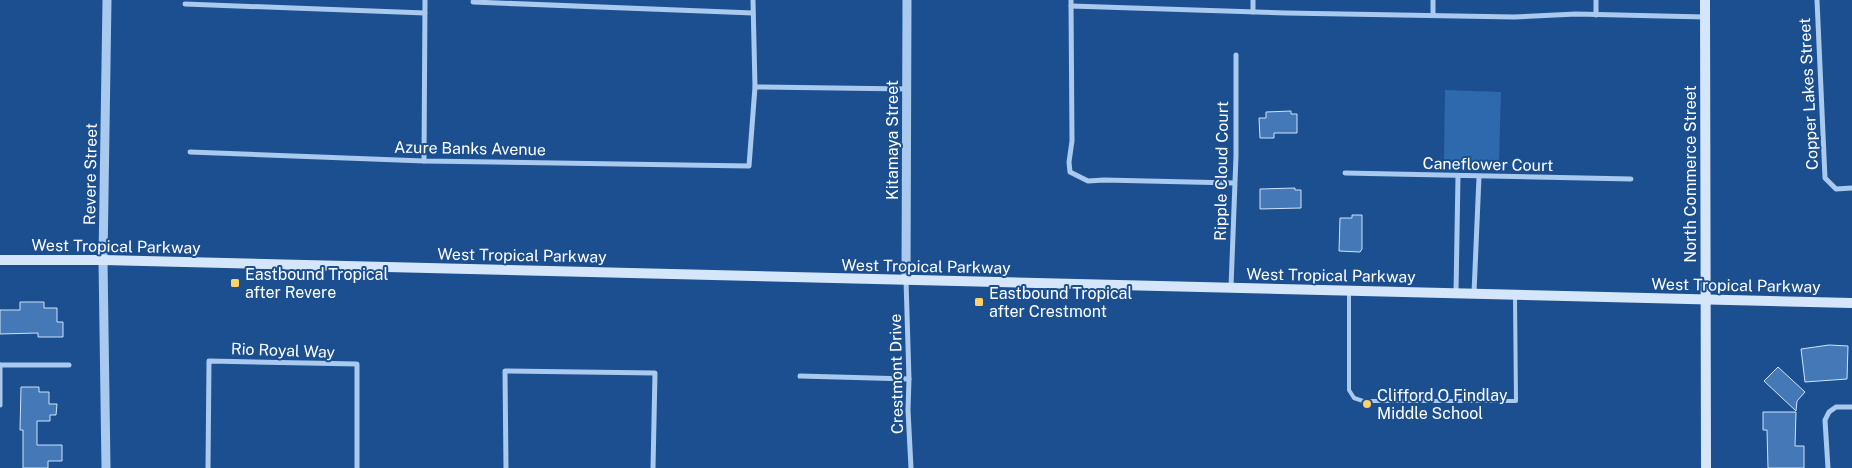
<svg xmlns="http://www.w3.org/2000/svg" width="1852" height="468" font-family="'Public Sans',sans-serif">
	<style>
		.green { fill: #2e69ad }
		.building { fill: #4478b7; stroke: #cfe3fa }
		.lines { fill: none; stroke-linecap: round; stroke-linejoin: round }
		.service { stroke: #a9c9ee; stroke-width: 4 }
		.minor { stroke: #a9c9ee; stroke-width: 5 }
		.tertiary { stroke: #a9c9ee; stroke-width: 9 }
		.secondary { stroke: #d6e6fa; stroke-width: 10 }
		.poi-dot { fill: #ffd166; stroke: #1b4f8f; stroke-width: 2 }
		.labels { text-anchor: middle; stroke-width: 4; stroke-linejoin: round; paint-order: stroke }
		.street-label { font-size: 16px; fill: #fff; stroke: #1b4f8f }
		.poi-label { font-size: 16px; fill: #fff; stroke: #1b4f8f; text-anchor: start }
	</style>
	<rect width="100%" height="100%" fill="#1b4f8f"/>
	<path class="green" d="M1445 90 1501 92 1499 162 1444 160Z"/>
	<g class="building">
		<path d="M1291 111V114H1297V133H1274V138H1260L1259 118H1266V112Z"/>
		<path d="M1295 188V190H1301V208L1260 209V189Z"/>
		<path d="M1352 215H1362V249L1360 252 1339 251 1340 218H1352Z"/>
		<path d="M20 302H44V308H57V322H63V337H38V333L0 334V310H20Z"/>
		<path d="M1829 345 1848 346 1847 379 1805 382 1801 349Z"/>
		<path d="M1778 367 1805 392 1797 401 1796 411 1764 381Z"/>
		<path d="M21 387H39V392H49V404H57L56 415H50V421H37V445H62V461H48V468H23V430H20Z"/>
		<path d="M1763 412H1796L1795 446H1804V468H1768L1767 430H1763Z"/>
	</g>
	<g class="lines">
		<path class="service" d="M1349 293V390L1354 398 1363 401H1516L1515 296"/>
		<g class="minor">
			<path d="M1071 0 1072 141 1069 162 1070 172 1088 181 1104 180 1234 183"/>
			<path d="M1253 0V12"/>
			<path d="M1817 0 1825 178 1836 189 1852 188"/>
			<path d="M473 2 753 13"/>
			<path d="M185 4 425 13"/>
			<path d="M1071 6 1286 13 1514 17 1576 14 1705 17"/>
			<path d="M1433 15V0"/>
			<path d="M1596 15V0"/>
			<path d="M755 87 907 89"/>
			<path d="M190 152 424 161 749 166 755 87 753 0"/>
			<path d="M424 161 425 0"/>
			<path d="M1345 173 1631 179"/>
			<path d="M906 280 909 379 908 410 911 468"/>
			<path d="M1231 287 1236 156V55"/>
			<path d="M1456 293 1458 176"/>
			<path d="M1474 293 1479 177"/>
			<path d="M0 365H69"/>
			<path d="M800 376 909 379"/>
			<path d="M0 405V365"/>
			<path d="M208 468 209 361 357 364V468"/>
			<path d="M506 468 505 371 655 373 653 468"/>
			<path d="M1828 468 1825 420 1829 412 1836 407H1852"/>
		</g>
		<g class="tertiary">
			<path d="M906 280 907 0"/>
			<path d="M106 468 103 260 107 0"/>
		</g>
		<g class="secondary">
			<path d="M1705 0 1706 468"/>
			<path d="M0 260H103L1852 303"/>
		</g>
	</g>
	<g class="poi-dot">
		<rect x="230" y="278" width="10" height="10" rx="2.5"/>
		<rect x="974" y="297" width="10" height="10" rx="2.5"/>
		<circle cx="1367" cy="404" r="5"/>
	</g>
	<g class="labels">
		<g class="street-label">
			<text transform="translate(1808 94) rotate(-93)" y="6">Copper Lakes Street</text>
			<text transform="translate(892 140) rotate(-90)" y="6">Kitamaya Street</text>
			<text transform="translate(470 148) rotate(1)" y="6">Azure Banks Avenue</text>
			<text transform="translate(1488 164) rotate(1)" y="6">Caneflower Court</text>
			<text transform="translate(1221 171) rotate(-89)" y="6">Ripple Cloud Court</text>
			<text transform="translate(90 174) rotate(-89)" y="6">Revere Street</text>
			<text transform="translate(1690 174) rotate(-90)" y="6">North Commerce Street</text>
			<text transform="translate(116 246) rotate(1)" y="6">West Tropical Parkway</text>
			<text transform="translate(522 255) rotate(1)" y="6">West Tropical Parkway</text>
			<text transform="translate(926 266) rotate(1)" y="6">West Tropical Parkway</text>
			<text transform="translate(1331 275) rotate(1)" y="6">West Tropical Parkway</text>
			<text transform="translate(1736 285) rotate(1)" y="6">West Tropical Parkway</text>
			<text transform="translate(283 350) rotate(2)" y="6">Rio Royal Way</text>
			<text transform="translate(896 374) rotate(-91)" y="6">Crestmont Drive</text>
		</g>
		<g class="poi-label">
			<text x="245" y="280">Eastbound Tropical<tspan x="245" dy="18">after Revere</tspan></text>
			<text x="989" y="299">Eastbound Tropical<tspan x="989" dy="18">after Crestmont</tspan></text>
			<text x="1377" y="401">Clifford O Findlay<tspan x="1377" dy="18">Middle School</tspan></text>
		</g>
	</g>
</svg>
